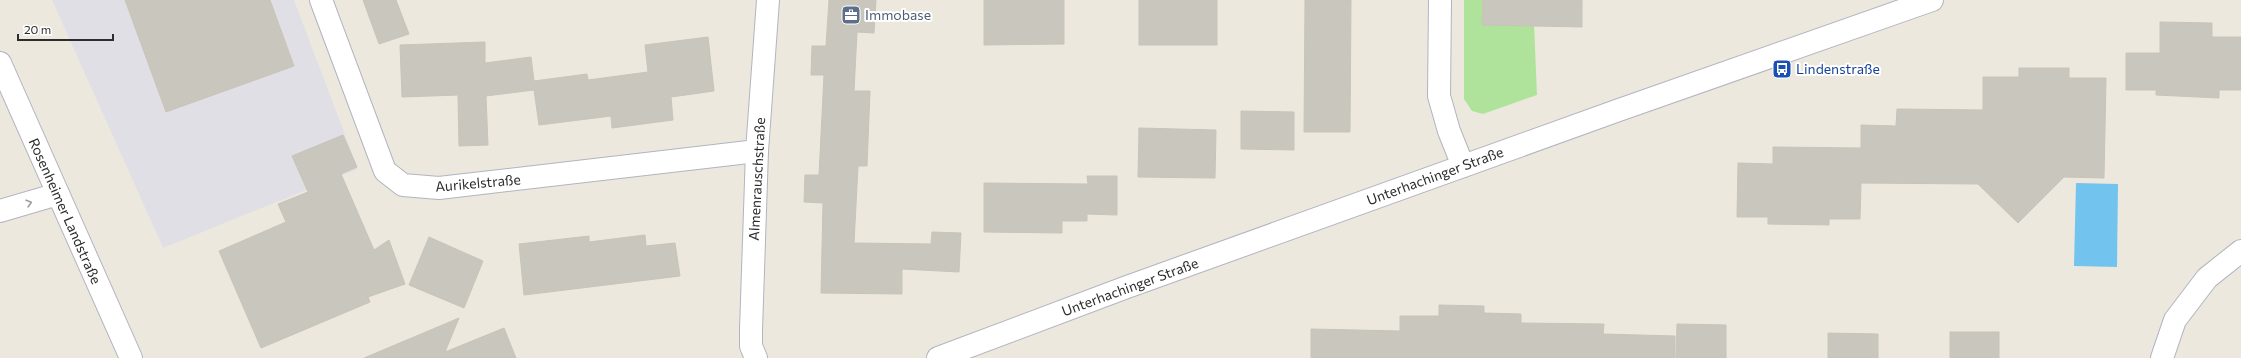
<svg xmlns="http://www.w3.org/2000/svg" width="2241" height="358" font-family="Commissioner,sans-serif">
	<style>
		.industrial { fill: #e1dfe6 }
		.green { fill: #afe39b }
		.water { fill: #72c4ee }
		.building { fill: #c9c6bd; stroke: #c9c4b8 }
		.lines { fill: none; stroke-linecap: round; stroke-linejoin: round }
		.minor-casing { stroke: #b2b4bf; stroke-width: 24 }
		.secondary-casing { stroke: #b2b4bf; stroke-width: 24 }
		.minor { stroke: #fff; stroke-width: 22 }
		.secondary { stroke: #fff; stroke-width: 22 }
		.oneway { stroke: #a0a0a0 }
		.labels { text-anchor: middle; stroke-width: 4; stroke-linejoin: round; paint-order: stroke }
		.service-label { font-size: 14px; fill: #4e5e75; stroke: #fff; text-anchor: start }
		.transit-label { font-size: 14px; fill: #164399; stroke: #fff; text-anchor: start }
		.street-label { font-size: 14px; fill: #2c2c2c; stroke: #fff }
	</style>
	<rect width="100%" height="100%" fill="#ede8de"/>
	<path class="industrial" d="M52 0H294L358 169 163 248Z"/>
	<path class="green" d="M1464 0H1533L1537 95 1483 114 1472 111 1464 99Z"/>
	<path class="water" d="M2076 183 2118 184 2117 267 2074 266Z"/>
	<g class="building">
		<path d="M125 0H270L294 66 166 112Z"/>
		<path d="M363 0H396L409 34 379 44Z"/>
		<path d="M829 0H876L874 33 857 32 854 91H870L867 166H858L854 243 931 244 932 232 961 233 959 272 902 269V294L821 293 823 203 804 202 805 175H819L824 75H811L812 46H826Z"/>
		<path d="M984 0H1064V44L984 45Z"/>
		<rect x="1139" y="0" width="78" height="45"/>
		<path d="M1305 0H1351L1350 132H1304Z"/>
		<path d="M1483 0H1582V27L1482 25Z"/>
		<path d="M2160 22 2212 23V37H2241V90H2219V98L2156 95V90H2126V53H2160Z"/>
		<path d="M708 37 714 91 671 97 673 120 612 128 611 116 539 125 534 90 486 96 488 145 459 146 458 95 402 97 400 45 485 42V63L531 57 534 81 587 74 588 80 648 72 645 45Z"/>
		<path d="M2019 68H2069V78H2106L2104 178 2064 177 2018 223 1978 184 1861 183 1860 219H1829V225L1768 224V217H1737L1738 163 1773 164V147L1861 148V125L1896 126 1897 109 1983 110V77H2019Z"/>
		<path d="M1241 111 1294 112V150L1241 149Z"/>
		<path d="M1139 128 1216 130 1215 178 1138 177Z"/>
		<path d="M343 135 357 167 341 174 374 250 389 240 405 284 368 297 370 302 261 348 219 251 286 222 278 204 308 192 292 156Z"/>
		<path d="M1087 176H1117V215L1087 214V221H1062V233L984 232V183L1088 184Z"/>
		<path d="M645 235 646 246 675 243 680 276 524 295 519 244 589 236V242Z"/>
		<path d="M429 237 483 261 464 308 409 285Z"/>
		<path d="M1439 305 1484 306V313L1521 314V323L1604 324 1603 334 1675 336V358H1311V329L1400 331V316H1439Z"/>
		<path d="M459 318 445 352 504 328 516 358H364Z"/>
		<path d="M1677 324 1726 325V358H1676Z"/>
		<rect x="1950" y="332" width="49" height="26"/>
		<path d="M1828 333 1878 334V358H1828Z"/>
	</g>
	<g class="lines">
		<g class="minor-casing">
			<g id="minor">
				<path d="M321 0 385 171 403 185 439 188 757 151"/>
				<path d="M1440 0 1439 96 1449 131 1463 166"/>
				<path d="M0 211 58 194"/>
				<path d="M756 358 751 346V330L757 151 768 0"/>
				<path d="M2162 358 2175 320 2207 278 2241 251"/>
			</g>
		</g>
		<g class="secondary-casing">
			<g id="secondary">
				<path d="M0 63 131 358"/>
				<path d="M938 358 1127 287 1619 110 1932 0"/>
			</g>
		</g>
		<use href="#minor" class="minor"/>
		<use href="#secondary" class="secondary"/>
	</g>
	<defs><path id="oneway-chevron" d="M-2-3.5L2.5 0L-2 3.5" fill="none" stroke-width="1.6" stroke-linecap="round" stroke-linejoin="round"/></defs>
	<use class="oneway" href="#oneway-chevron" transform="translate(29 203) rotate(-16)"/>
	<defs>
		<g id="office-square" transform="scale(1)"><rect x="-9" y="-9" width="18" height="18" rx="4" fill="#5c6f8a" stroke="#fff"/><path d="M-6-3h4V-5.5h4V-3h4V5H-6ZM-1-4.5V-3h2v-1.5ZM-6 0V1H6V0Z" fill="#fff"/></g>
		<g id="bus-square" transform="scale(1)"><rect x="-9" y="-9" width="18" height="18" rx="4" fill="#1a4fb4" stroke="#fff"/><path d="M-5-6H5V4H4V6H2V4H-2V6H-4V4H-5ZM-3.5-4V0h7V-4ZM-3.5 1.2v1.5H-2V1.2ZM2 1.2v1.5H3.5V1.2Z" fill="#fff"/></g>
	</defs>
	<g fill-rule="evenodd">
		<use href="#office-square" x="851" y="15"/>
		<use href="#bus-square" x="1782" y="69"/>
	</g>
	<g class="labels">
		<g class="service-label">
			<text x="865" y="20">Immobase</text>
		</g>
		<g class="transit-label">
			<text x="1796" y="74">Lindenstraße</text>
		</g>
		<g class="street-label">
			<text transform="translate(1435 176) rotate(-20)" y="5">Unterhachinger Straße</text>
			<text transform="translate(757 179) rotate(-87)" y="5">Almenrauschstraße</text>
			<text transform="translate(478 183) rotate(-5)" y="5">Aurikelstraße</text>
			<text transform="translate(65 211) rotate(66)" y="5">Rosenheimer Landstraße</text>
			<text transform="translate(1130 287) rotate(-20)" y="5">Unterhachinger Straße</text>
		</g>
	</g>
	<path d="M18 34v6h95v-6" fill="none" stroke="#2c2c2c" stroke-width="2"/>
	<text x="24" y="34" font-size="12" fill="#2c2c2c" stroke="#ffffff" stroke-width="3" paint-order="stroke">20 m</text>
</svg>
